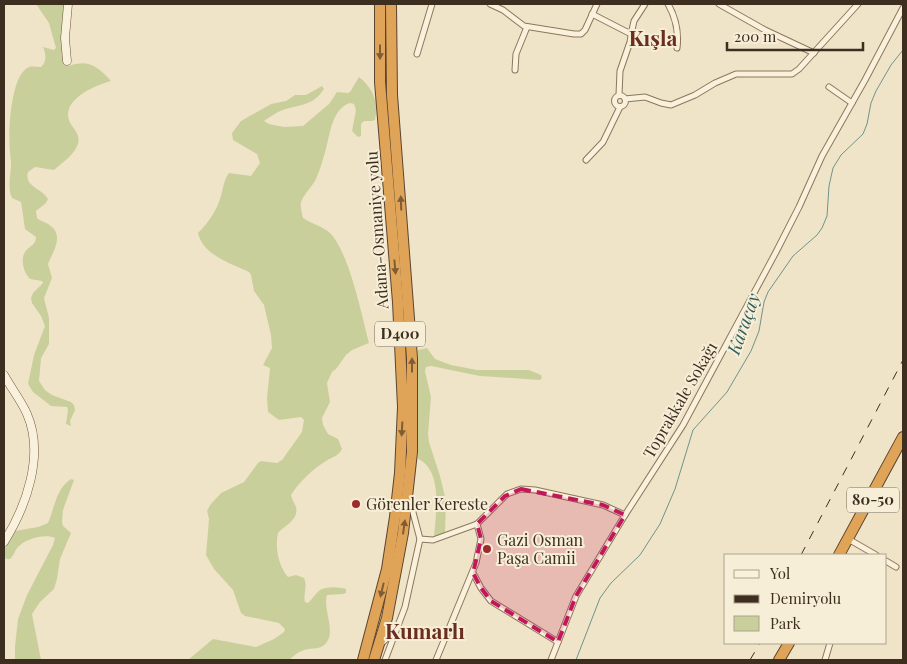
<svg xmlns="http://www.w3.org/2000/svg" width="907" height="664" font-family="'Playfair Display',serif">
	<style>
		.green { fill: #c9cf9b }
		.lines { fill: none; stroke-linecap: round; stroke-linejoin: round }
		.stream { stroke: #6f938a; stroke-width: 1 }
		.street-casing { stroke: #8d765c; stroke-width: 7 }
		.secondary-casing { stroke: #6f573f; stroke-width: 9 }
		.highway-casing { stroke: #5b4430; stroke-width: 12 }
		.street { stroke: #faf1dc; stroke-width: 5 }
		.secondary { stroke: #faf1dc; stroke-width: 8 }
		.highway { stroke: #e0a458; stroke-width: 10 }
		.rail { stroke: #3d2e20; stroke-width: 1; stroke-dasharray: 9 9; stroke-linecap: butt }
		.oneway { fill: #7e5d36 }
		.marked { fill: #c2185b; fill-opacity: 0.2; stroke: #c2185b; stroke-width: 4; stroke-dasharray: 10 6; stroke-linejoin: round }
		.poi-dot { fill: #9e2a2b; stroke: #f7eed8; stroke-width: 2 }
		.labels { text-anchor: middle; stroke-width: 4; stroke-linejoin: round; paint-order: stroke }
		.shield { fill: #f7eed8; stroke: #756857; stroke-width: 1 }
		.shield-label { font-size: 15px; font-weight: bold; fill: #3d2e20 }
		.street-label { font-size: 16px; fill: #3d2e20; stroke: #f7eed8 }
		.poi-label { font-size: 16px; fill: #3d2e20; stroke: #f7eed8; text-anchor: start }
		.water-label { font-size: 18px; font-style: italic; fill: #2f5d5a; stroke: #f7eed8 }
		.district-label { font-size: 21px; font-weight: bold; fill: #6b2e1e; stroke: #f7eed8 }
	</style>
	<rect width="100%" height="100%" fill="#f0e4c8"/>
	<g class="green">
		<path d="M36 4H65L62 27 64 64 68 66C89 59 97 66 111 81 96 85 62 99 69 120 72 129 81 133 78 144 74 155 62 163 54 170L35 167 28 172C24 187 42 188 48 199L46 203 36 211 37 218C40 221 43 221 48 224 65 234 54 250 48 264L52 278 44 298 49 318V344L41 358 39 381 45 390 52 395 71 402 74 405 75 410 70 421 71 426 66 424 68 410 67 407 51 406 33 392 28 384 34 355 45 326 41 316 32 303 31 298 33 293 43 283 42 281 30 279C24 273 20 260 25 252 29 246 36 245 36 237L25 229 21 202 12 198C7 187 11 175 11 163 11 159 10 156 10 152 8 134 10 75 29 67 33 66 37 67 41 67 47 61 46 55 43 47L54 50 56 48 49 23Z"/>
		<path d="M359 77C373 88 379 102 375 120L372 121H364L361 124V136L358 137 352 131 356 110 354 104 350 103C332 109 330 134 326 149 323 159 320 170 316 179 312 187 304 194 301 202 300 207 302 213 303 218 312 224 322 226 330 233 349 252 362 316 369 343L352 350 346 355 336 369 332 372 327 383 330 402 322 418 323 425 328 434 338 439 342 449C339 456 332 457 326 461 313 469 299 482 291 495 292 500 294 502 296 507 299 520 285 525 278 533 275 548 278 565 288 577L296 575 304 578C308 586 303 594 305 602L308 603C312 599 316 593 320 590 326 586 340 587 346 589V593L343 594 327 595C322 610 340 637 321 647 317 649 313 648 309 649 300 650 295 655 289 660H188L213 639 256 647 274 639 284 632 285 629 279 623 245 616 241 613 233 590 214 569 206 555 209 519 207 511 210 505 221 493 244 482 258 463 261 461 277 463 282 460 302 432 304 420 301 417 279 420 268 412 267 398 270 368 263 365 272 348 271 335 264 305 254 291 251 275 249 272C230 263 203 255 198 233 207 224 216 212 220 199 223 190 223 181 229 173L251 176 260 163 257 154 233 140 232 133 241 121 271 104 286 101 295 95H306L322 86 324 89C312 108 295 104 278 112 273 115 268 118 264 121L269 124 284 127 303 126 329 104 337 92 348 93 350 92Z"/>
		<path d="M427 348 435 359 451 365 477 370H529L541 375 542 378 540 380 480 376 431 366 426 367 425 371 431 397 428 434 429 442 440 476 446 501 445 533 434 536C436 514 443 470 418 459V350Z"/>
		<path d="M71 479 74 480 63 510 62 522 63 526 71 533 60 559 57 579 54 589 40 602 32 614 41 660H15V646L18 619 27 595 53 545 55 538C45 533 25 539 18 547 15 550 14 555 11 558 9 560 7 559 4 558V549L15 531 38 527 48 523C54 510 56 488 71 479Z"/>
	</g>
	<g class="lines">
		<path class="stream" d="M576 660 600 598 611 583 640 555 660 524 675 489 693 430 727 392 751 351 759 331 764 302 768 292 793 256 817 235 822 228 827 216 829 186 833 168 841 155 863 134 867 124 871 103 876 91 891 65 903 50"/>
		<g class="street-casing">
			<g id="street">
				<path d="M490 4 503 10 524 26 574 34H581L585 30 597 4"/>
				<path d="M668 4C676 18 679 32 677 48"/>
				<path d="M719 4 765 30 814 53"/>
				<path d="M592 14 631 34"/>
				<path d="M417 54 432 4"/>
				<path d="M515 70 516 54 527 27"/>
				<path d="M829 87 852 103"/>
				<path d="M619 95 620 71 630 42 632 30 634 21 645 4"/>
				<circle cx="620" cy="101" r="5.5"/>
				<path d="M625 99 645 97 661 103 671 105 695 95 715 83 736 74H792L799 69 858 4"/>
				<path d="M586 160 603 142 620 107"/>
				<path d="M410 501 420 539 433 540 477 524 507 494 521 489 535 490 603 505 625 515"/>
				<path d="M850 540 876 555"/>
				<path d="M886 561 896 567"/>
				<path d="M473 573 481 588 491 601 558 642"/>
				<path d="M381 644 395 631"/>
				<path d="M385 660 405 607 420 539"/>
				<path d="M436 660 476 563 481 539 477 524"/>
				<path d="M551 660 576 596 625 515 683 425 776 252 799 207 822 156 865 80 903 8"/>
				<path d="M825 660 830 643"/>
			</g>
		</g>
		<g class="secondary-casing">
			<g id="secondary">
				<path d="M67 61 65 38 68 4"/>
				<path d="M4 375C11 388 21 400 27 414 45 455 26 507 4 542"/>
			</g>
		</g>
		<g class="highway-casing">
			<g id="highway">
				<path d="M839 555 903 437"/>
				<path d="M363 660 387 569 395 517 400 473 403 407 398 302 380 82V4"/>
				<path d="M374 660 387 618 403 533 412 452V358L392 95 391 4"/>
				<path d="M779 660 789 643"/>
			</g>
		</g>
		<use href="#street" class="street"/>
		<use href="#secondary" class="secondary"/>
		<use href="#highway" class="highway"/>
		<g class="rail">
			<path d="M801 555 903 360"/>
			<path d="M750 660 760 643"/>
		</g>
	</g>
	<defs><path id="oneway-solid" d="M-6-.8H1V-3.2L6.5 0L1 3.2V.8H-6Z" transform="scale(1.25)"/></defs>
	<g class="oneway">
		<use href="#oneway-solid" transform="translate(380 52) rotate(90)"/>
		<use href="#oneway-solid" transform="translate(401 203) rotate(-92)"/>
		<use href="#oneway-solid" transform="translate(395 267) rotate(85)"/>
		<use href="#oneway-solid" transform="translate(412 365) rotate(-90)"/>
		<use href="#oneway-solid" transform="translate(402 429) rotate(93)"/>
		<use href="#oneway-solid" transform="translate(404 527) rotate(-82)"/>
		<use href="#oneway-solid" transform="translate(382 590) rotate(103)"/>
	</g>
	<path class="marked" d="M521 489 603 505 625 515 576 596 558 642 491 601 481 588 473 573 481 539 477 524 505 496Z"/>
	<g class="poi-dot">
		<circle cx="356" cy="504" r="5"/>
		<circle cx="487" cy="549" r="5"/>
	</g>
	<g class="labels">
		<g class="shield">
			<rect x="375" y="321.5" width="50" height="25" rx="4"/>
			<rect x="847" y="487.5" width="52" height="25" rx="4"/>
		</g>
		<g class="shield-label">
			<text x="400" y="339">D400</text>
			<text x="873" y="505">80-50</text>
		</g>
		<g class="street-label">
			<text transform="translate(377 230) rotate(-94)" y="6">Adana-Osmaniye yolu</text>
			<text transform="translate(680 400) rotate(-60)" y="6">Toprakkale Sokağı</text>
		</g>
		<g class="poi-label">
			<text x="366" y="510">Görenler Kereste</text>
			<text x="497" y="546">Gazi Osman<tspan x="497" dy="18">Paşa Camii</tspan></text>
		</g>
		<g class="water-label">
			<text transform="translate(744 324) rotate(-70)" y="6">Karaçay</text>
		</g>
		<g class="district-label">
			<text x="653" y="46">Kışla</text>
			<text x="425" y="639">Kumarlı</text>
		</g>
	</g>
	<rect width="907" height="664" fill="none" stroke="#3d2e20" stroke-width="10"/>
	<rect x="724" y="554" width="162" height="90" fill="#f7eed8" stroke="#ada18e"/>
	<rect x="734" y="570" width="25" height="8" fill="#faf1dc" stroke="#ada18e"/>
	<text x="770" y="579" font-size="15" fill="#3d2e20">Yol</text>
	<rect x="734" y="595" width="25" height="8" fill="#3d2e20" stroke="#ada18e"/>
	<text x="770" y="604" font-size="15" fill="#3d2e20">Demiryolu</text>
	<rect x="734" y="616" width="25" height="15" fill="#c9cf9b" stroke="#ada18e"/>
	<text x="770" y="629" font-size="15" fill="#3d2e20">Park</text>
	<path d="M727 42v8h136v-8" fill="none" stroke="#3d2e20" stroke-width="2.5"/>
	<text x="734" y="42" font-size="15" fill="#3d2e20" stroke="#f7eed8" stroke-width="4" paint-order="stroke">200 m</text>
</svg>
